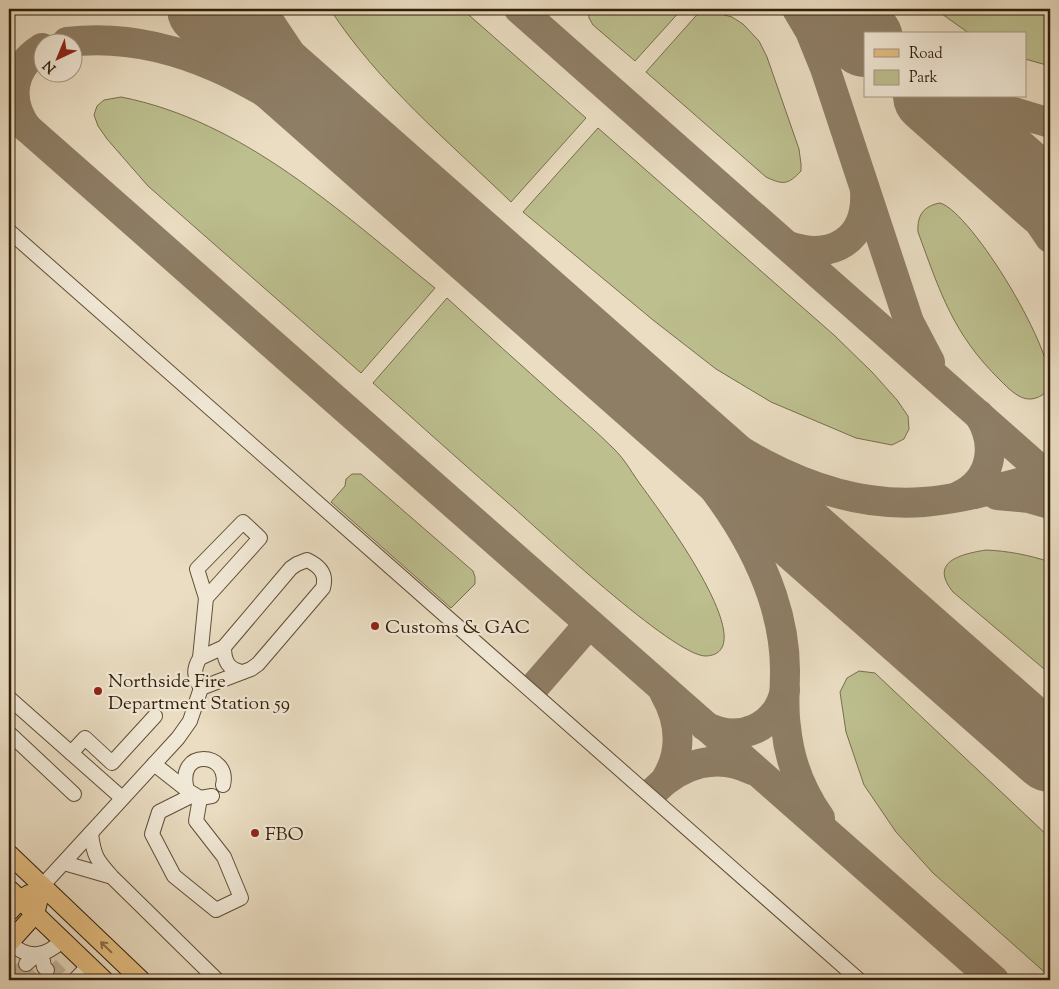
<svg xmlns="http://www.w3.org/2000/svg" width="1059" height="989" font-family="'Sorts Mill Goudy',serif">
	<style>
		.green { fill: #bdbf8f; stroke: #786e4c }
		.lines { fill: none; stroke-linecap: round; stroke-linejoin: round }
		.taxiway { stroke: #8e7e66; stroke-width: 30 }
		.runway { stroke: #8e7e66; stroke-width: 76 }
		.minor-tunnel { stroke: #c5b79d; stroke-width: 14; stroke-dasharray: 14 7; stroke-linecap: butt }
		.minor-casing { stroke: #604e37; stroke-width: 16 }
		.major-casing { stroke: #321e09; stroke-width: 20 }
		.minor { stroke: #f1e9d7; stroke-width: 14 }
		.major { stroke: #e5be81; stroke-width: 18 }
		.oneway { stroke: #8c6e45 }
		.poi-dot { fill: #8f2418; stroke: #f1e9d7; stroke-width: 2 }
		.labels { text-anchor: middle; stroke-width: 4.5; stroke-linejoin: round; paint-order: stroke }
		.poi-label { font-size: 19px; fill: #321e09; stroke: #f1e9d7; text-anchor: start }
	</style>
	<rect width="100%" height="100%" fill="#eaddc2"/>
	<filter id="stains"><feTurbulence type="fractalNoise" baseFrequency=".004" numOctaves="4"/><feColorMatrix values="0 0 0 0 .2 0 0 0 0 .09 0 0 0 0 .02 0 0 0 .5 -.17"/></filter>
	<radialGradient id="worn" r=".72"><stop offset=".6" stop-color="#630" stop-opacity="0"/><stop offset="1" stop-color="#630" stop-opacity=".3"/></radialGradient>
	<g class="green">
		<path d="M330 9H462L586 118 511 202C448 141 378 83 330 9Z"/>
		<path d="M588 9H682L635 61 593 25 589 18Z"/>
		<path d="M702 9 732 17 743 24 759 41 767 57 799 149 801 164V171C788 185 783 185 766 177L646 72Z"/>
		<path d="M935 9H1050V66L1025 59V34H970Z"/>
		<path d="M121 97C244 121 340 212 435 288L361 373 148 186 107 139 98 126 94 115 97 106 104 100Z"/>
		<path d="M598 128 834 335 872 372 897 400 908 416 909 429 904 439 892 445 856 438 771 402 716 369 653 320 523 212Z"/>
		<path d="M940 203C972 212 1059 357 1049 387 1046 394 1039 398 1031 399 1019 400 1008 388 1000 380 953 334 940 292 918 232 917 216 923 206 940 203Z"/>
		<path d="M447 298C484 332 521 365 559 399 577 415 596 431 613 448 625 459 633 475 643 488 656 506 767 653 706 656 674 657 537 528 506 501 461 462 417 422 373 383Z"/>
		<path d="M352 474H361L473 571 475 577V584L451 608 331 502 345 486 346 479Z"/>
		<path d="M986 550C1008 551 1029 555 1050 562V674L953 592C928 561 962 554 986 550Z"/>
		<path d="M859 671 875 673 1050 838V977L933 873 896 832 864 785 846 732 840 692 847 678Z"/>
	</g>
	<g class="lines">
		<g class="taxiway">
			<path d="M261 9 293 57 334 105 385 158"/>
			<path d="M519 9 1050 478"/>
			<path d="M797 9 810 31 825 68 909 322 930 362"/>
			<path d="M812 9 865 48"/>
			<path d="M67 42C174 29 267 88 349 149 380 172 410 194 441 217"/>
			<path d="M929 96C971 142 1017 186 1050 238"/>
			<path d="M977 96 1007 110 1050 123"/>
			<path d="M9 112 994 980"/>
			<path d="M27 128C6 99 12 67 42 48"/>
			<path d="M788 246C832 261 868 240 865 191"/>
			<path d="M512 279C547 314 582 349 617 383 680 445 743 509 772 595 780 619 785 645 785 670 785 689 783 708 786 727 789 759 801 791 820 818"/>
			<path d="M626 369C711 436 810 511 924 502 963 499 1001 487 1039 478L1050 477"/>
			<path d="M997 495 1029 498 1050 504"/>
			<path d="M959 496C992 481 998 445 979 415"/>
			<path d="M961 675 1050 763"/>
			<path d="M536 685 589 624"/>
			<path d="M664 692C680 720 683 751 666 779"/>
			<path d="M705 726C739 744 777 728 785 690"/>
			<path d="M655 790C681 764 717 752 752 770"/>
		</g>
		<g class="runway">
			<path d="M205 9 1050 754"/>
			<path d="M831 9 865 39"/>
			<path d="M931 96 1050 201"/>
		</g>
		<g class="minor-tunnel">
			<path d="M51 965 64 978"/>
			<path d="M13 978 26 964"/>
			<path d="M25 980 34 971"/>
		</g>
		<g class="minor-casing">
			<g id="minor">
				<path d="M9 231 859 980"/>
				<path d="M307 560C320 566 327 574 323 588L258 664 251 669 201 688C194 677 193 669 200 658L224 647 291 568 297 564Z"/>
				<path d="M224 647C224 661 228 669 242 672"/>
				<path d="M200 658 206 598 260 538 243 522 197 569 206 598"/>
				<path d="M9 698 122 798"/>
				<path d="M9 733 74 794"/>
				<path d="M71 753 85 738 112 763 155 716"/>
				<path d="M154 764 187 790"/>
				<path d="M193 795 159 812 152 834 174 876 216 910 241 898 224 857 196 821 200 798"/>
				<path d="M212 796 200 798 187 790C175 747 231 752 223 785"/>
				<path d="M91 834C94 857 97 860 112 877L217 980"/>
				<path d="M64 863 109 876"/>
				<path d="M42 886 178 738 190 721 201 688"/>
				<path d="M9 943C29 959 44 958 63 940"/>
				<path d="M26 964 36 955 43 961 44 967 47 970"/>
				<path d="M9 979 10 980"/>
				<path d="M75 980 89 965"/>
			</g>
		</g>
		<g class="major-casing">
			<g id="major">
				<path d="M9 854 141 980"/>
				<path d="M9 889 104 980"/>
				<path d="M9 912 20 900 29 894"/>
				<path d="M9 943 35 914 42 886"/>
			</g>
		</g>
		<use href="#minor" class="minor"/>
		<use href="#major" class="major"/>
	</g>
	<defs><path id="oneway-shaft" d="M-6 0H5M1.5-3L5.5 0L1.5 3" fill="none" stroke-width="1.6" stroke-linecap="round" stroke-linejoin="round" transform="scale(1.25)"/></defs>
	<use class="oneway" href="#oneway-shaft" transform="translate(106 947) rotate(-136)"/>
	<g class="poi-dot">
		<circle cx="375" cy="626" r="5"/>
		<circle cx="98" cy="691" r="5"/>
		<circle cx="255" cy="833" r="5"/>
	</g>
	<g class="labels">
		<g class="poi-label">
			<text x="385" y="633">Customs &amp; GAC</text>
			<text x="108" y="687">Northside Fire<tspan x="108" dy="22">Department Station 59</tspan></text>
			<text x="265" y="840">FBO</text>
		</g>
	</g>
	<rect width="1059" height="989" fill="none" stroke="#eaddc2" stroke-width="30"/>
	<rect x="10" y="10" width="1039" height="969" fill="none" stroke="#321e09" stroke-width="2.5"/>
	<rect x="15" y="15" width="1029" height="959" fill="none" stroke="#321e09"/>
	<rect x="864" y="32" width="162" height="65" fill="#f1e9d7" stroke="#a59885"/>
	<rect x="874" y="49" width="25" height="8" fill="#e5be81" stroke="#a59885"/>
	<text x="909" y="58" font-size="15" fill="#321e09">Road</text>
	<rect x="874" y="70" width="25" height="15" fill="#bdbf8f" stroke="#a59885"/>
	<text x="909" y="82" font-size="15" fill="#321e09">Park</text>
	<g transform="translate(58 58) rotate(224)"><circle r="24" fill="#f1e9d7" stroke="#a59885"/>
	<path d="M0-4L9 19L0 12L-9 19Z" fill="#8f2418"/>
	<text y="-8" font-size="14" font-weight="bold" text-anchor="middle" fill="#321e09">N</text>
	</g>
	<rect width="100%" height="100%" filter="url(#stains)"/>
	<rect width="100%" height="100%" fill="url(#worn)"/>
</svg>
